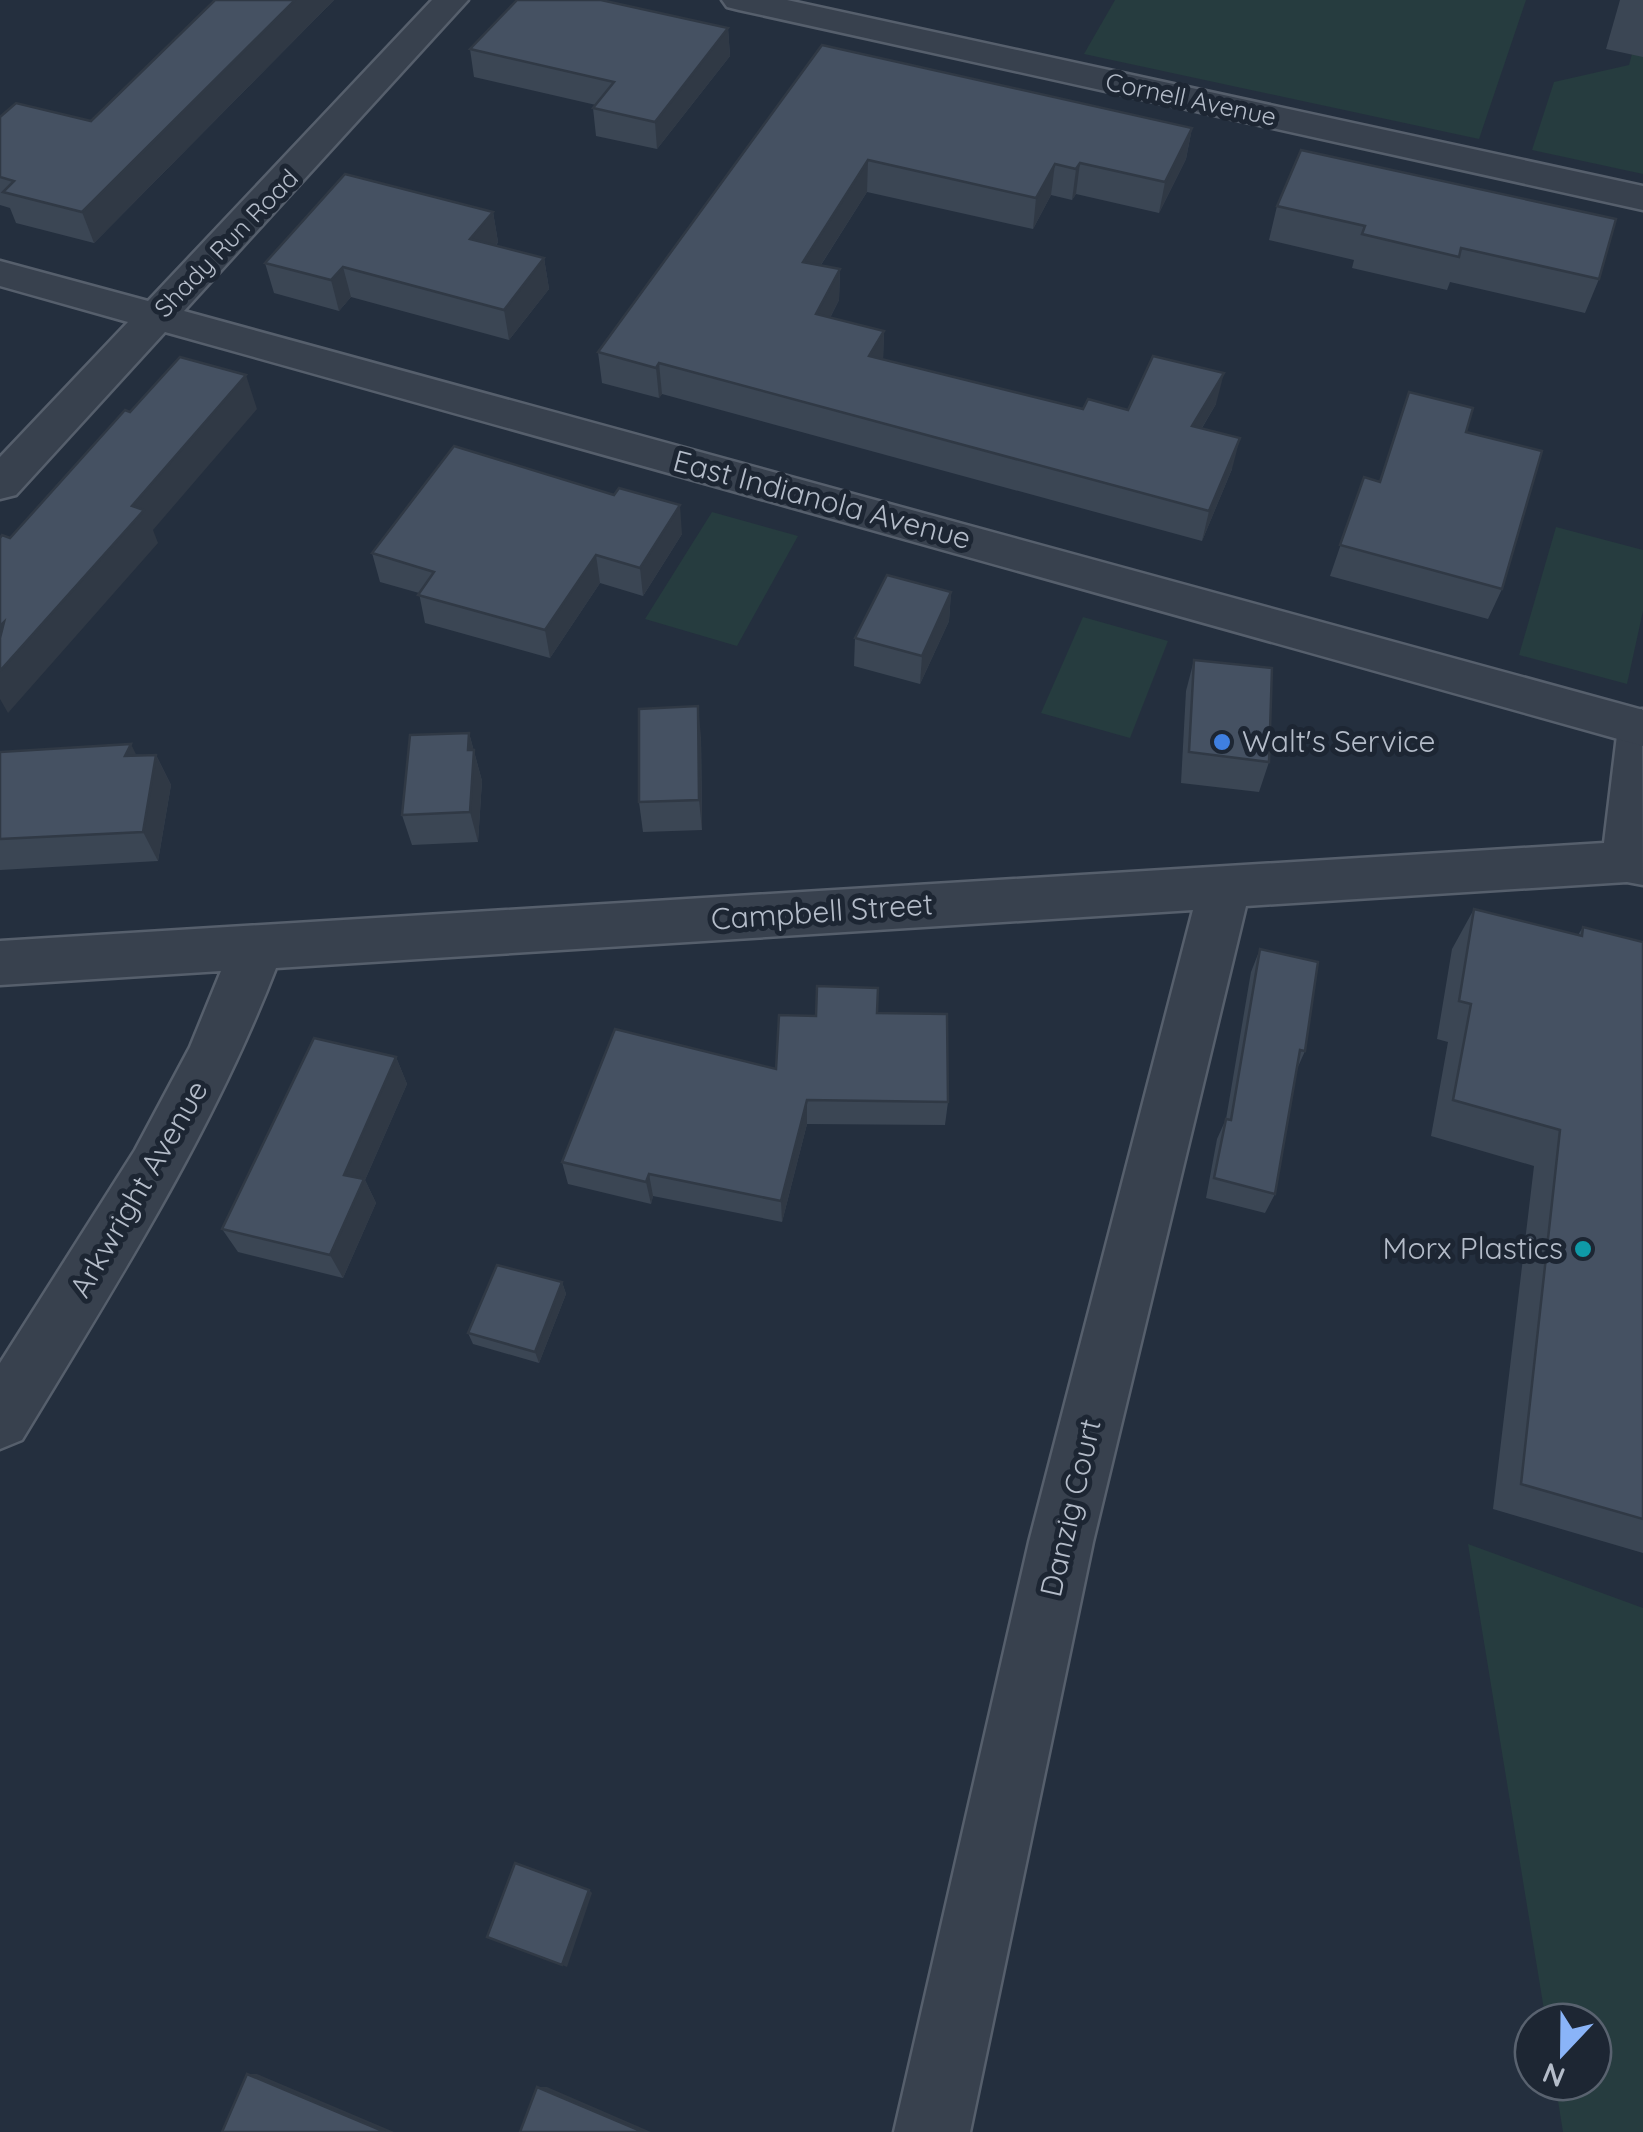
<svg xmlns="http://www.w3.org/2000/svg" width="1643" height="2132" font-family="Quicksand,sans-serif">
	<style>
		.green { fill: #263c3f }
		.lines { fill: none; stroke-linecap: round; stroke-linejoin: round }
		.minor-casing { stroke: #565f6c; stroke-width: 5 }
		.tertiary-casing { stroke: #565f6c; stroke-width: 5 }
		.minor { fill: #38414e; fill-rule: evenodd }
		.tertiary { fill: #38414e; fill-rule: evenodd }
		.wall { fill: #3b4654 }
		.shaded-wall { fill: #303945 }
		.building { fill: #455162; stroke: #303945; stroke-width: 2.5 }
		.shop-dot { fill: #3f7fe0; stroke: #1d2633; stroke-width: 4 }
		.culture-dot { fill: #0f9aa8; stroke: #1d2633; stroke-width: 4 }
		.labels { text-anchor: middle; stroke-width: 10; stroke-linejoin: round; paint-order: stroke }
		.far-street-label { font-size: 25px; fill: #b4bcc9; stroke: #1d2633 }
		.street-label { font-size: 30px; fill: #b4bcc9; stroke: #1d2633 }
		.poi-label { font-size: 30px; fill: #b4bcc9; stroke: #1d2633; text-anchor: start }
	</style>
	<rect width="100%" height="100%" fill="#242f3e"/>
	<g class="green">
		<path d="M1115 0H1526L1479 139 1084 54Z"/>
		<path d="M1632 54 1643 56V174L1532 150 1554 82 1629 65Z"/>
		<path d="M712 512 798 536 737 646 645 619Z"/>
		<path d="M1556 527 1643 550V611L1627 684 1519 655Z"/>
		<path d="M1083 617 1168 641 1130 738 1041 713Z"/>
		<path d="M1468 1544 1643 1608V2132H1563L1555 2082H1593V2022H1546Z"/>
	</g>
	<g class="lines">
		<g class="minor-casing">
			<g id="minor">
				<path d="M722 0H787L1643 186V210L739 10 727 7Z"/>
				<path d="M1642 709 1643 885 1627 882 1246 906 1093 1542 970 2132H894L1029 1542 1193 910 276 968C211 1136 115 1286 22 1440L0 1449V1363L135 1150 190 1047 221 971 0 985V941L1604 843 1618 727 1625 714Z"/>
			</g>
		</g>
		<g class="tertiary-casing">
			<path id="tertiary" d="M432 0H468L184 311 1643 710V746L165 332 16 495 0 499V457L128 322 0 286V261L148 301Z"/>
		</g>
		<use href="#minor" class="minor"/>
		<use href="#tertiary" class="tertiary"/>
	</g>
	<g class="wall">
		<path d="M215 0H334L94 243 16 223 10 208 0 205V117L91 121Z"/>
		<path d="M1620 0H1643V57L1606 49Z"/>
		<path d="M728 28 730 56 657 149 596 136 593 108 596 105 474 77 470 49Z"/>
		<path d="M822 45 1192 128 1186 159 1159 213 1076 194 1072 200 1051 195 1033 229 867 192 821 265 840 269 839 300 830 318 884 331 883 359 1083 409 1128 410 1216 404 1202 428 1232 469 1202 541 662 394 659 398 602 383 598 352Z"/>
		<path d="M1277 206 1599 279 1585 313 1450 282 1447 290 1352 268 1354 260 1269 240Z"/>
		<path d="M493 212 498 242 496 246 544 258 549 289 509 340 351 297 339 311 274 293 265 263Z"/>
		<path d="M1409 392 1466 432 1502 589 1488 619 1330 576 1364 477 1380 481Z"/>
		<path d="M682 534 643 596 600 583 550 658 425 623 419 593 380 582 372 553Z"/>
		<path d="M951 592 949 621 920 684 854 666 855 638Z"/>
		<path d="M1194 660 1269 762 1259 792 1181 783 1186 691Z"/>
		<path d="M469 733 482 781 478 842 412 845 402 815Z"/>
		<path d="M701 737 702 830 643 832 639 802Z"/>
		<path d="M0 752 156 755 171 785 158 861 0 870Z"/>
		<path d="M1474 909 1578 935 1583 927 1643 942V1553L1493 1509 1534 1166 1431 1136 1448 1042 1437 1039 1452 949Z"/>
		<path d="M1260 949 1305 1051 1297 1069 1275 1194 1265 1213 1206 1198 1217 1139 1226 1119 1251 972Z"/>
		<path d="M877 1013 948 1102 945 1125 807 1124 782 1222 653 1196 651 1204 568 1184 562 1162 776 1069 816 1016Z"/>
		<path d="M396 1057 407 1084 365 1180 376 1203 343 1278 238 1252 222 1229Z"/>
		<path d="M562 1282 566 1294 539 1363 473 1344 468 1333Z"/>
	</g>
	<g class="shaded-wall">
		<path d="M295 0H334L94 243 82 212Z"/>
		<path d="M728 28 730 56 657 149 655 122Z"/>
		<path d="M1192 128 1186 159 1159 213 1165 182Z"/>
		<path d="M868 160 867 192 803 293V262Z"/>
		<path d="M1080 163 1076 194 1072 200 1076 169Z"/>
		<path d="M1055 164 1051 195 1033 229 1036 198Z"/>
		<path d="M493 212 498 242 476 270 470 239Z"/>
		<path d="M544 258 549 289 509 340 504 310Z"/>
		<path d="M343 267 351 297 339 311 331 280Z"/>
		<path d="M840 269 839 300 816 345V314Z"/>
		<path d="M884 331 883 362 869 356Z"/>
		<path d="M659 363 662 394 659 398 656 368Z"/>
		<path d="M1224 373 1216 404 1185 456 1192 426Z"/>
		<path d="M246 375 257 409 153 530 158 543 8 713 0 699V626L132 506Z"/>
		<path d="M1240 438 1232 469 1202 541 1209 511Z"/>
		<path d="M680 505 682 534 643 596 640 568Z"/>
		<path d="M596 555 600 583 550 658 545 630Z"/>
		<path d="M951 592 949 621 920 684 922 656Z"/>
		<path d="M698 706 701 737 702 830 699 800Z"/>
		<path d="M469 733 482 781 478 842 470 812 468 750Z"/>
		<path d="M131 744 146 775 125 756Z"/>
		<path d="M156 755 171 785 158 861 143 832Z"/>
		<path d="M396 1057 407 1084 365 1180 376 1203 343 1278 330 1255 344 1175Z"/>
		<path d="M807 1100V1124L782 1222 781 1201Z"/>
		<path d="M649 1174 653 1196 651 1204 646 1182Z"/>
		<path d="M562 1282 566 1294 539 1363 535 1352Z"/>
		<path d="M589 1890 592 1893 567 1967 562 1965Z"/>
		<path d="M247 2074H257L394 2132H385Z"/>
		<path d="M537 2087H547L651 2132H643Z"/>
	</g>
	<g class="building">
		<path d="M215 0H295L82 212 3 192 14 181 0 177V117L16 103 91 121Z"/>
		<path d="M517 0H601L728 28 655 122 593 108 614 82 470 49Z"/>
		<path d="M822 45 1192 128 1165 182 1080 163 1076 169 1055 164 1036 198 868 160 803 262 840 269 816 314 884 331 869 356 1083 409 1088 399 1128 410 1153 356 1224 373 1192 426 1240 438 1209 511 659 363 656 368 598 352Z"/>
		<path d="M1301 150 1616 219 1599 279 1461 248 1459 257 1362 234 1365 226 1277 206Z"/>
		<path d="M345 174 493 212 470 239 544 258 504 310 343 267 331 280 265 263Z"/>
		<path d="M180 357 246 375 132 506 144 510 0 671V638L4 622 0 626V538L2 535 10 538 125 410 130 412Z"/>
		<path d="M1409 392 1473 408 1466 432 1542 451 1502 589 1340 545 1364 477 1380 482Z"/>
		<path d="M454 446 614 495 619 488 680 505 640 568 596 555 545 630 418 595 434 572 372 553Z"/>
		<path d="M887 575 951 592 922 656 855 638Z"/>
		<path d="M1194 660 1272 668 1269 762 1189 752Z"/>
		<path d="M698 706 699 800 639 802V709Z"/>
		<path d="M469 733 468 750H474L470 812 402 815 410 735Z"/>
		<path d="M131 744 125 756 156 755 143 832 0 839V752Z"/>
		<path d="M1474 909 1582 936 1583 927 1643 942V1519L1521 1484 1560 1130 1453 1100 1471 1004 1459 1001Z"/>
		<path d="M1260 949 1318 962 1305 1051 1300 1050 1275 1194 1214 1178 1226 1119 1231 1120Z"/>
		<path d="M817 986 878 988 877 1013 947 1014 948 1102 807 1100 781 1201 649 1174 646 1182 562 1162 615 1029 776 1069 779 1015 816 1016Z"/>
		<path d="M314 1038 396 1057 344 1175 364 1179 330 1255 222 1229Z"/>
		<path d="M497 1265 562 1282 535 1352 468 1333Z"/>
		<path d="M515 1863 589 1890 562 1965 487 1937Z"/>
		<path d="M247 2074 385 2132H222Z"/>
		<path d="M537 2087 643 2132H520Z"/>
	</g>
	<circle class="shop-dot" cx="1222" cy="742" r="10"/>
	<circle class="culture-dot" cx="1583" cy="1249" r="10"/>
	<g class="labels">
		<g class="far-street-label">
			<text transform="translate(1191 99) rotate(12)" y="9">Cornell Avenue</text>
			<text transform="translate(226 243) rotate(-46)" y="9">Shady Run Road</text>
		</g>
		<g class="street-label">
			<text transform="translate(822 500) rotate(15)" y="10">East Indianola Avenue</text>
			<text transform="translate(822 912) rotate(-4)" y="10">Campbell Street</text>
			<text transform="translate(139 1189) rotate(-60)" y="10">Arkwright Avenue</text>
			<text transform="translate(1071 1508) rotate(-77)" y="10">Danzig Court</text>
		</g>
		<g class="poi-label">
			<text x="1242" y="752">Walt's Service</text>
			<text x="1563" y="1259" text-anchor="end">Morx Plastics</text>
		</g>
	</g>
	<g transform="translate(1563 2052) rotate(202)"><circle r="48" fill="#1d2633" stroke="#59626f" stroke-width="2.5"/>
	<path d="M0-8L18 38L0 25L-18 38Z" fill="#8ab4f8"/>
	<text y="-15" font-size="28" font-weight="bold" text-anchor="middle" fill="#b4bcc9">N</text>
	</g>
</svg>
